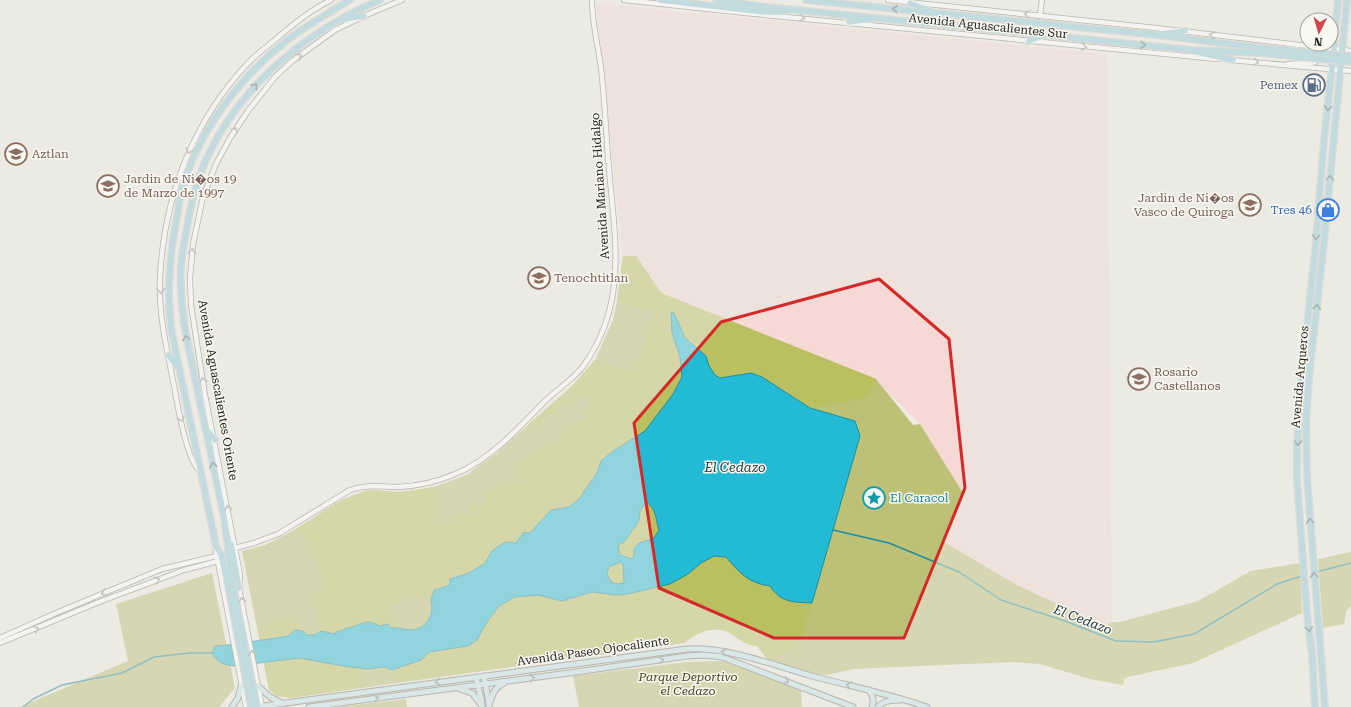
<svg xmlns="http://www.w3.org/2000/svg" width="1351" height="707" font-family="'Roboto Serif',serif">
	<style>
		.industrial { fill: #f4d9d5 }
		.green { fill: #bcc176 }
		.forest { fill: #bac05f }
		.water { fill: #22bad4; stroke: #218c9d; fill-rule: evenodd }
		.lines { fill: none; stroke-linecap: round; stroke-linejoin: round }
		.stream { stroke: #218c9d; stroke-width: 1.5 }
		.tertiary-casing { stroke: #77766f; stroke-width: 6 }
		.secondary-casing { stroke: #77766f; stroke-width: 7 }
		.primary-casing { stroke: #c9c9c9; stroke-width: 8 }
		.tertiary { stroke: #fff; stroke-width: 4.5 }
		.secondary { stroke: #c6e5ec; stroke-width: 5 }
		.primary { stroke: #8ecbd8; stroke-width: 5.5 }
		.primary-bridge-casing { stroke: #c9c9c9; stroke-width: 8; stroke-linecap: butt }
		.primary-bridge { stroke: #8ecbd8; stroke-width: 5.5 }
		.oneway { stroke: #57757a }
		.oneway2 { stroke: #9b9a99 }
		.oneway3 { stroke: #7b8c8f }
		.marked { fill: none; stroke: #d62828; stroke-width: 3; stroke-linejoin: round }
		.labels { text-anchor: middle; stroke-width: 3; stroke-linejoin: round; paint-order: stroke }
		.street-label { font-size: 12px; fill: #201f1d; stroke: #f9f8f0 }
		.service-label { font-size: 12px; fill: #4e5e75; stroke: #f9f8f0; text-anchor: end }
		.education-label { font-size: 12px; fill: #785e54; stroke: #f9f8f0; text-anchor: start }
		.shop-label { font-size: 12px; fill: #366cbe; stroke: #f9f8f0; text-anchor: end }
		.culture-label { font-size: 12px; fill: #0d838f; stroke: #f9f8f0; text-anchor: start }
		.park-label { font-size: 12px; font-style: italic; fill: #42451c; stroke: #f9f8f0 }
		.water-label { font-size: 13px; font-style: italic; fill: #243b40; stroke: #f9f8f0 }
	</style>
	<rect width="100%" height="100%" fill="#ebeae3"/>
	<path class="industrial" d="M596 3 1107 54 1112 622 1104 626 1017 585 944 542 963 493 920 424 876 380 661 293 636 256H623Z"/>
	<g class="green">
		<path d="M623 256H636L661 293 876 379 913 425 920 424 963 493 944 542 1017 585 1104 626 1112 622H1120L1198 601 1251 571 1300 563 1302 613 1193 663 1128 677 1124 679 1123 685 1090 679 1040 664 1013 662 853 669 827 675 802 673 769 661 757 646C742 644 742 640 730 633 727 631 724 631 721 630 706 628 696 634 684 643L290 698 277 696 269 690 242 551 265 545 294 530 341 500 368 490 401 492 434 487 466 475 494 455 572 386 595 360 613 320 617 301Z"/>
		<path d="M1351 552V606L1346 611 1344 624 1323 628 1318 559Z"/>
		<path d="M212 573 235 688 219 707H20L128 661 116 604Z"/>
		<path d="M721 661 761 674 801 690 802 707H579L573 676 687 662Z"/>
		<path d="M406 699 407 707H340Z"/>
	</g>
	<g class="forest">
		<path d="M623 256H636L661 293 876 379 866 398 810 408 784 391 734 376 720 378 715 375 709 366 706 356 685 338 674 313 672 333 680 357 682 377 673 394 645 432 613 451 601 461 597 473 585 490 581 499 569 507 551 510 529 533 524 532 516 544 493 550C479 571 473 571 450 579V584L445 587 434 590 431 601C415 594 406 594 392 605 389 614 390 620 397 627 391 628 386 628 380 626 375 625 373 622 367 622L336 632 335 634 321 631 313 593 323 592 320 568 314 559 310 540 294 530 341 500 368 490 401 492 434 487 437 490 436 524H455L456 515 470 514 471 504H484L486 493 498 492V483L514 484 518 482 521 460H529L530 452H542L543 442 559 443 560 431 571 432 572 422 588 423 589 396H573V406L558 405 557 415 545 414 543 425 529 424 572 386 595 360 632 374 655 313 617 301Z"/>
		<path d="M646 501C658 511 655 517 659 530L654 538 639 543 634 556 631 559 620 555 618 545 624 542 639 521 640 511Z"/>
		<path d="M714 556 726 557 740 573 757 584 770 586 791 602 812 603 803 632 796 647 769 661 757 646C742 644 741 640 730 633 727 631 724 631 721 630 706 628 696 634 684 643L394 683 392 670 421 660 429 652 468 646 477 640 486 623 499 606 515 597 538 595 562 601 592 592 616 595 640 591 670 584 688 574 701 563Z"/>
		<path d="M621 562 623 565 624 583 617 584 611 582 607 574 609 567Z"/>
		<path d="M290 617H297L299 630H294L289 636 260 640 259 636 262 635 273 619 285 618 288 619Z"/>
		<path d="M299 658 325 664 360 668 364 687 290 698 277 696 269 690 264 663Z"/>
	</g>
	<path class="water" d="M671 313H674L685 338 706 356 709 366 715 375 720 378 751 373 762 377 810 408 855 421 860 436 812 603C793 602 781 603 770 586 748 583 740 573 726 557L714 556 701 563 688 574 670 584 628 594 616 595 592 592 562 601 538 595 515 597 499 606 487 622 477 640 468 646 429 652 421 660 392 670 384 667 367 669 343 666 299 658 235 666C224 665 217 663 212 653L215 646 228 645 289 636 294 630C300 630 303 630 307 635H315L321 631 335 634 336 632 367 622H371L380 626 388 624 390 628C397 627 404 630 412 630 423 629 431 620 432 609 432 605 431 602 431 599 432 596 433 593 434 590L445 587 450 584V579L469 573 477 568 484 564 493 550 505 542 516 543 524 532 530 533 551 510 569 507 579 499 597 473 601 461 613 451 645 431 673 394 682 377 680 357 672 333ZM646 502C657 509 655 518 659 530L654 538 639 543 634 549V556L631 559 620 555 618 545 624 542 639 521 640 511ZM621 562 623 565 624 583 617 584 611 582 607 574 609 567Z"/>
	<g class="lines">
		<g class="stream">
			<path d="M833 530 889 543 959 572 1001 600 1065 621 1116 641 1154 642 1194 634 1277 584 1302 576"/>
			<path d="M1316 572 1351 563"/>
			<path d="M23 707 33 699 62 685 122 673 154 657 190 653H212"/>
		</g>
		<g class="tertiary-casing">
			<g id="tertiary">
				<path d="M624 0 745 13 1217 59"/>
				<path d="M888 0 1156 28 1351 51"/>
				<path d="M1040 16 1042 0"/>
				<path d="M1230 60 1351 71"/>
				<path d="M1288 64C1294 63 1311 64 1315 62 1318 61 1318 60 1319 57"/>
				<path d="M200 471C187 462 178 408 175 391 168 354 158 315 160 278 164 196 193 121 249 62 257 54 266 47 275 40 292 25 310 10 331 0"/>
				<path d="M216 546V552L246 707"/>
				<path d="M235 548 254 543 278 534 350 490C366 484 381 487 398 487 418 486 437 482 455 474 488 461 519 428 543 403 557 389 573 380 584 365 628 303 615 239 609 169 606 135 605 101 601 68 598 46 592 22 592 0"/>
				<path d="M0 638 56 613 162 569 221 555"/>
				<path d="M0 643 99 602 184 570 222 560"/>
				<path d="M262 707 239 588 240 574 205 395 191 305 190 278 193 244 203 197 216 164 230 138 248 111 275 77 292 61 335 30 364 16 402 0"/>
			</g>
		</g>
		<g class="secondary-casing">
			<g id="secondary">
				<path d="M484 676 489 704"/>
				<path d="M476 677 482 703"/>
				<path d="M258 686 270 697 280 702"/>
				<path d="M460 689 472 693 482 706"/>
				<path d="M869 690C873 696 875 701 872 707"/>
				<path d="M489 706C492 695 494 688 504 683"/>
				<path d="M232 707 238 698 241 686"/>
				<path d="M256 707 687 649C728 647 773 665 812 676 850 686 889 694 927 707"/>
				<path d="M309 707 569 673 687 656 704 655 722 657 853 707"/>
				<path d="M878 707C884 700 893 700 901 700"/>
			</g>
		</g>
		<g class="primary-casing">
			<g id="primary">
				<path d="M660 0 764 12H784"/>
				<path d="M716 0 766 7 1192 50 1261 53"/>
				<path d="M806 0 1157 35 1263 48"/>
				<path d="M910 3 928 10"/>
				<path d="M344 19 364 16"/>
				<path d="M849 22 870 19"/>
				<path d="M1163 34 1185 31"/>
				<path d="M1029 41 1042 36"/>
				<path d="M1196 52 1233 60"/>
				<path d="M168 355 178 367"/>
				<path d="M206 429 215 440"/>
				<path d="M231 544 239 588"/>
				<path d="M227 580 221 555 216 546 171 328C167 292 169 258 176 223 178 213 179 203 181 193 196 134 239 78 286 41 306 26 328 13 350 0"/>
				<path d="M232 580 224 517 185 330C182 309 180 288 181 267 182 250 186 233 189 216 192 201 196 186 201 172 232 92 302 33 380 0"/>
				<path d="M1315 707 1312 654 1307 614 1297 480V447L1302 376 1316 241 1324 140 1334 49 1338 0"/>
				<path d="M1325 707 1307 477 1306 421 1309 377 1324 242 1347 0"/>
			</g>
		</g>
		<use href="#tertiary" class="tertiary"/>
		<use href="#secondary" class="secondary"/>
		<use href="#primary" class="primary"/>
		<g class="primary-bridge-casing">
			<g id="primary-bridge">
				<path d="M1263 48 1351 56"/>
				<path d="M1261 53 1351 62"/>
				<path d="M227 580 251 707"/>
				<path d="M232 580 257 707"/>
			</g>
		</g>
		<use href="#primary-bridge" class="primary-bridge"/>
	</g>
	<defs><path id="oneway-chevron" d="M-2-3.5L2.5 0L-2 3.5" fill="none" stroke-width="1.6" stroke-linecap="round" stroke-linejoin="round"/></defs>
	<g class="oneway">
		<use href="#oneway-chevron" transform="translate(895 9) rotate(-174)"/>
		<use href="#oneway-chevron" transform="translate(1143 45) rotate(6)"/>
		<use href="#oneway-chevron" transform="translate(255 86) rotate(-48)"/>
		<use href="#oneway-chevron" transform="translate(1328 108) rotate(96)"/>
		<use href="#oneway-chevron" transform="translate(1330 178) rotate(-85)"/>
		<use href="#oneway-chevron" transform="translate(1316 237) rotate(95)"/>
		<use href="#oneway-chevron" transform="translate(1317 307) rotate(-84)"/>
		<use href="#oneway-chevron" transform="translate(186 338) rotate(-102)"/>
		<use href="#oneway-chevron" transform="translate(1298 443) rotate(92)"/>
		<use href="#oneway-chevron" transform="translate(213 465) rotate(-102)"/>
		<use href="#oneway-chevron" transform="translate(1310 521) rotate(-95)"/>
		<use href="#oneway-chevron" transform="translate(1314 575) rotate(-93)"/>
		<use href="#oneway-chevron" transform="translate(1309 629) rotate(83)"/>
	</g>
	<g class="oneway2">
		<use href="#oneway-chevron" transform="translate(1027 14) rotate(-174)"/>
		<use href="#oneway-chevron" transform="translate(802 18) rotate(5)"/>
		<use href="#oneway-chevron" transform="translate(1212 35) rotate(-173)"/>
		<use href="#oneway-chevron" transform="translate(1084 47) rotate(6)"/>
		<use href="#oneway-chevron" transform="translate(299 56) rotate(-37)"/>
		<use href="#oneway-chevron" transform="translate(1256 62) rotate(5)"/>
		<use href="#oneway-chevron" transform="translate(235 130) rotate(-58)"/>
		<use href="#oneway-chevron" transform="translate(189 151) rotate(114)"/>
		<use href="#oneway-chevron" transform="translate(192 251) rotate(-86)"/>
		<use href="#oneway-chevron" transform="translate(161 291) rotate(87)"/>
		<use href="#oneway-chevron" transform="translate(203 380) rotate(-100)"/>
		<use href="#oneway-chevron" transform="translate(181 419) rotate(77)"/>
		<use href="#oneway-chevron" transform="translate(228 508) rotate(-100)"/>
		<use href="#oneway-chevron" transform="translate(157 580) rotate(-21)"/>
		<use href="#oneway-chevron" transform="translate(104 593) rotate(157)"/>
		<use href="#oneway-chevron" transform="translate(242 600) rotate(-101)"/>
		<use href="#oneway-chevron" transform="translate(36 629) rotate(-23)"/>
		<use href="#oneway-chevron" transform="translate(252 653) rotate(-101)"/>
	</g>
	<g class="oneway3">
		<use href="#oneway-chevron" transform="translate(724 652) rotate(-166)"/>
		<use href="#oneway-chevron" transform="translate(661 660) rotate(-9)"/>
		<use href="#oneway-chevron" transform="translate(532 678) rotate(-7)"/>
		<use href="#oneway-chevron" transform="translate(786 681) rotate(22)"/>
		<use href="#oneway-chevron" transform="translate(438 682) rotate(172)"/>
		<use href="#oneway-chevron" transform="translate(849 685) rotate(-166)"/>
		<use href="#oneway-chevron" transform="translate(376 698) rotate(-7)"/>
	</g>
	<path d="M0 0H1351V707H0ZM879 279 949 339 965 488 904 638H774L659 588 634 423 721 322Z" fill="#ebeae3" fill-opacity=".55" fill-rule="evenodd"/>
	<path class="marked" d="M879 279 949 339 965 488 904 638H774L659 588 634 423 721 322Z"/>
	<defs>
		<g id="fuel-ring" transform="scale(1.15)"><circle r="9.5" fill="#f9f8f0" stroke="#5c6f8a" stroke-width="1.5"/><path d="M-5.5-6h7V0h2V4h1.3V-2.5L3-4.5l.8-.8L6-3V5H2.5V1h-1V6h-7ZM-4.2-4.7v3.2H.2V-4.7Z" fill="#5c6f8a"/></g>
		<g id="school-ring" transform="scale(1.15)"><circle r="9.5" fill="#f9f8f0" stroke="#8d6e63" stroke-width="1.5"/><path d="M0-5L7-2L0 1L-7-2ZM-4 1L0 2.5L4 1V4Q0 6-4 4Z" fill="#8d6e63"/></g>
		<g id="shop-ring" transform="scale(1.15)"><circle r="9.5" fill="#f9f8f0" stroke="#3f7fe0" stroke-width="1.5"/><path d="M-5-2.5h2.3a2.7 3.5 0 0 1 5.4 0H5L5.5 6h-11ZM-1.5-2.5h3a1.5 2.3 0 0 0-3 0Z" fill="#3f7fe0"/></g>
		<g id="sight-ring" transform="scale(1.15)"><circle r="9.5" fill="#f9f8f0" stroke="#0f9aa8" stroke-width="1.5"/><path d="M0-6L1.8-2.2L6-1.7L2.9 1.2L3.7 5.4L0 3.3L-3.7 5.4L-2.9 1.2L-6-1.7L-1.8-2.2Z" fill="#0f9aa8"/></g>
	</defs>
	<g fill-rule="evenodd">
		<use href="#fuel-ring" x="1314" y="85"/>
		<use href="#school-ring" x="16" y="154"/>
		<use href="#school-ring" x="108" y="186"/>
		<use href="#school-ring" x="1250" y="205"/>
		<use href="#shop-ring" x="1328" y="210"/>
		<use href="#school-ring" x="539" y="278"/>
		<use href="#school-ring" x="1139" y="379"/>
		<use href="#sight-ring" x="874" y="498"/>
	</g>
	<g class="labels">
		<g class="street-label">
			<text transform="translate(988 26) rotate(6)" y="4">Avenida Aguascalientes Sur</text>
			<text transform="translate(600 186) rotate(-94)" y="4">Avenida Mariano Hidalgo</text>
			<text transform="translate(1300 377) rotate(-85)" y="4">Avenida Arqueros</text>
			<text transform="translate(218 390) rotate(80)" y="4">Avenida Aguascalientes Oriente</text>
			<text transform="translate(593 651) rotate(-8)" y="4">Avenida Paseo Ojocaliente</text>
		</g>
		<g class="service-label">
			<text x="1298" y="89">Pemex</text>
		</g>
		<g class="education-label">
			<text x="32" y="158">Aztlan</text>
			<text x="124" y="183">Jardin de Ni�os 19<tspan x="124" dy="14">de Marzo de 1997</tspan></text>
			<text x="1234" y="202" text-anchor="end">Jardin de Ni�os<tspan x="1234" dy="14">Vasco de Quiroga</tspan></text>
			<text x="554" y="282">Tenochtitlan</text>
			<text x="1154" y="376">Rosario<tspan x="1154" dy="14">Castellanos</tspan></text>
		</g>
		<g class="shop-label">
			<text x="1312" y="214">Tres 46</text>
		</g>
		<g class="culture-label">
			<text x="890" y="502">El Caracol</text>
		</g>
		<g class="park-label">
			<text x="688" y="681">Parque Deportivo<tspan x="688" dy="14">el Cedazo</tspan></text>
		</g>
		<g class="water-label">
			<text x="735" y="472">El Cedazo</text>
			<text transform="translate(1083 619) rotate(21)" y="5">El Cedazo</text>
		</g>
	</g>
	<g transform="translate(1319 32) rotate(185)"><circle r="19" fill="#f9f8f0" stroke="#a2a19c"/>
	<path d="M0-3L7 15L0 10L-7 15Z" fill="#d4454b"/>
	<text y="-6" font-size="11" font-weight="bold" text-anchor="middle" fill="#201f1d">N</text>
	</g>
</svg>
